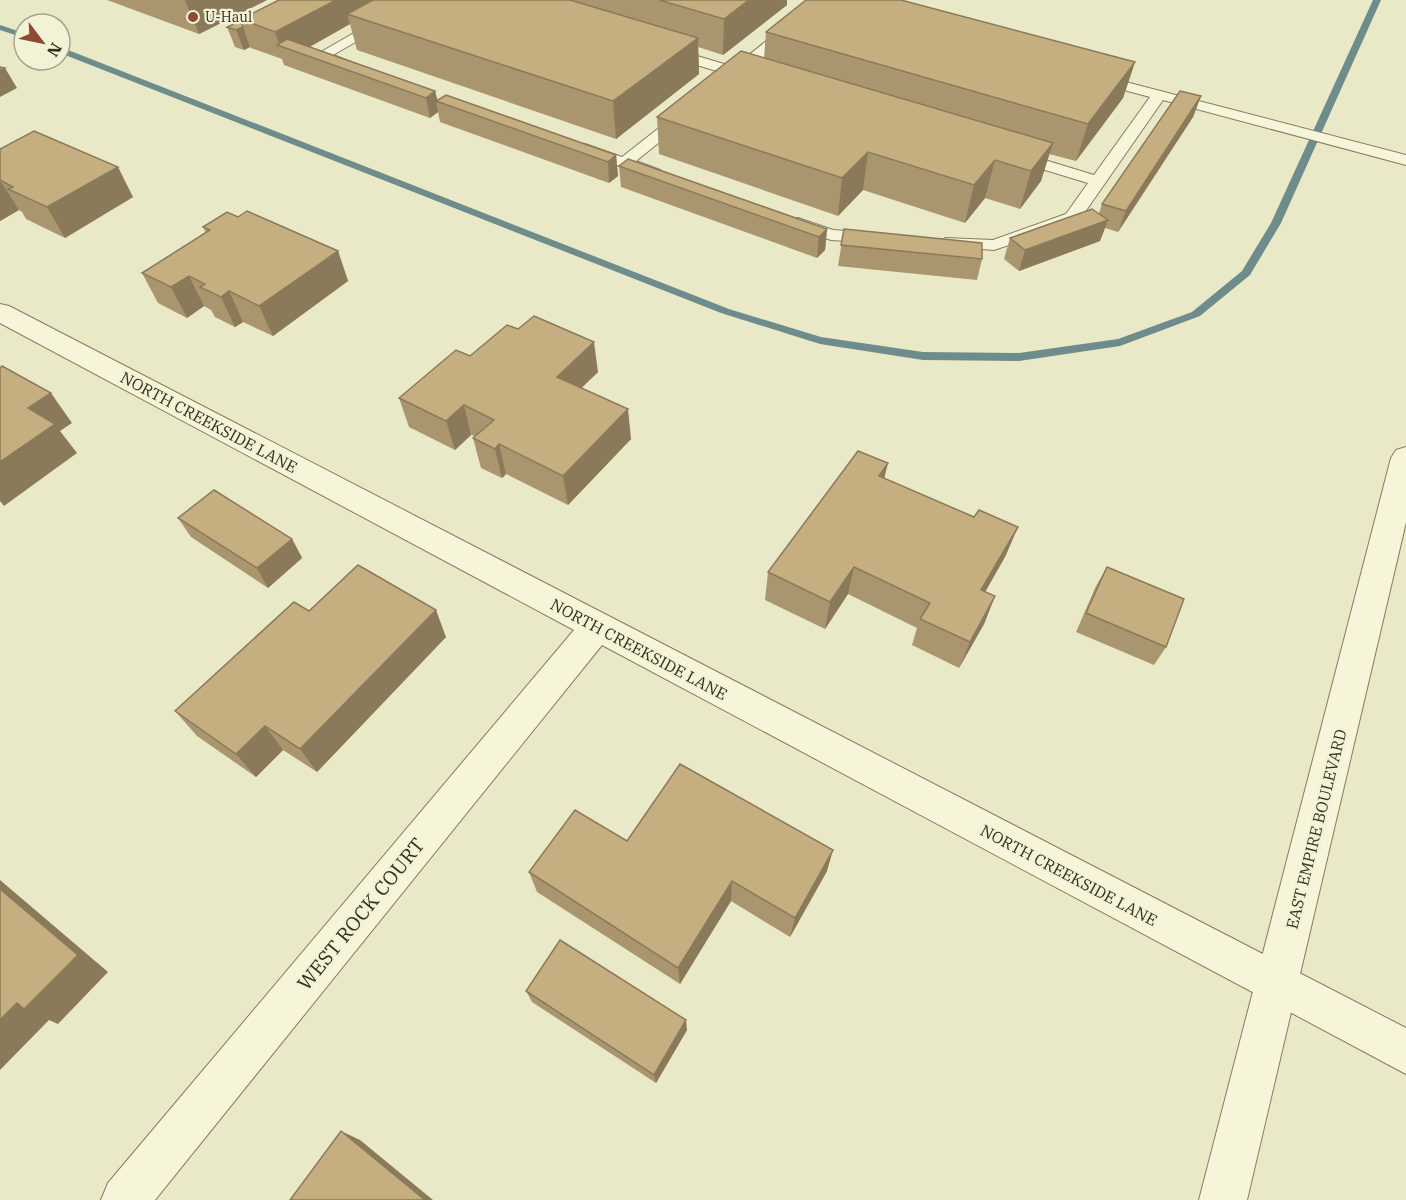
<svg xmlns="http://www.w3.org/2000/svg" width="1406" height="1200" font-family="'IBM Plex Serif',serif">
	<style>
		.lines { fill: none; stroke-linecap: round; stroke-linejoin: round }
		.stream { fill: #6f8c8c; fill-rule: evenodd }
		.service-casing { stroke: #847c5e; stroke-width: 2 }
		.minor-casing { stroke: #847c5e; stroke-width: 2 }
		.tertiary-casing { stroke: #847c5e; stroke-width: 2 }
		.service { fill: #f6f5da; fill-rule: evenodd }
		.minor { fill: #f6f5da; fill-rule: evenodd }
		.tertiary { fill: #f6f5da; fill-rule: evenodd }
		.wall { fill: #a9966f }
		.shaded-wall { fill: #8a7a5a }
		.building { fill: #c5af81; stroke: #8a7a5a; stroke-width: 1.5 }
		.poi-dot { fill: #8d4b34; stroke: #f2f2d6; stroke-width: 2 }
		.labels { text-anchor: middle; stroke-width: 4.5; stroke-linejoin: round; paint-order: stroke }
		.far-poi-label { font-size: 14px; fill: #363020; stroke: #f2f2d6; text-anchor: start }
		.street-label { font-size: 16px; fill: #363020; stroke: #f2f2d6 }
		.near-street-label { font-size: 20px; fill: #363020; stroke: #f2f2d6 }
	</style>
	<rect width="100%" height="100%" fill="#eae9c7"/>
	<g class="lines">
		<g class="stream">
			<path d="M1373 0H1381L1281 223 1250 275 1200 316 1120 346 1019 361 923 360 820 344 721 313 60 53V48H63L729 309 821 337 923 352 1019 353 1118 339 1192 312 1242 271 1271 223Z"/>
			<path d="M0 25 24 33V38L0 30Z"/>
		</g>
		<g class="service-casing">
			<g id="service">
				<path d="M411 0H428L333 55 351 62 353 65 351 68H341L316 59 314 56Z"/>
				<path d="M790 25 795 26 797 29 795 32 747 71 758 77 751 81 739 78 731 81 726 80 724 77 726 74 662 54 660 51 667 47 734 67 785 26Z"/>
				<path d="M1095 74 1406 155V165L1163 100 1078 222 994 250 945 246 942 242 945 238 993 240 1066 214 1088 183 1009 159 1007 156 1015 151 1094 175 1150 97 1090 81 1088 78Z"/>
				<path d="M683 111 688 113 691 116 688 119 636 161 660 170 662 173 660 176H648L579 152 577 149 585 144 622 157 678 113Z"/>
				<path d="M798 218 833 230 875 233 881 234 884 238 881 242 875 243 831 240 792 227 789 223 792 219Z"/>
			</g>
		</g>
		<g class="minor-casing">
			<path id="minor" d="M0 304 9 306 1406 1028V1074L602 645 155 1200H101L108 1183 574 630 0 323Z"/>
		</g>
		<g class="tertiary-casing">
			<path id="tertiary" d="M1406 447V522L1247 1200H1199L1391 458 1396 450Z"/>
		</g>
		<use href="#service" class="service"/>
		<use href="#minor" class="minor"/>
		<use href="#tertiary" class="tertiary"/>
	</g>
	<g class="wall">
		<path d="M107 0H267L199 34Z"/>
		<path d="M279 0H787V5L723 55 698 47 699 74 616 139 357 50 350 24 309 47 435 91 437 100 616 155 618 176 609 183 440 122 438 112 430 118 284 65 282 59 251 48 250 47 244 50 235 47 227 27Z"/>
		<path d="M766 32 1135 62 1123 98 1076 161 1049 154 1041 181 1020 209 985 198 965 223 863 190 838 216 659 154 657 117 764 58Z"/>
		<path d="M1201 96 1193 117 1118 232 1105 228 1100 241 1019 271 1004 259 1010 238 1099 213 1102 204Z"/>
		<path d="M0 149 133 197 65 238 26 219 22 212 19 210 0 221Z"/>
		<path d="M619 166 827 229 825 250 817 258 621 187Z"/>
		<path d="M238 217 338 251 348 281 273 336 243 322 235 327 215 317 211 310 204 306 187 318 158 303 142 273 206 233 203 227Z"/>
		<path d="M844 229 982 259 977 280 838 266Z"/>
		<path d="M470 356 598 372 581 388 631 439 568 505 506 474 502 478 481 468 473 438 475 436 471 435 455 450 409 427 399 398Z"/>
		<path d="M884 478 1006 555 985 592 995 596 984 624 959 668 912 645 917 628 848 594 825 629 765 600 768 572Z"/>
		<path d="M178 518 292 539 302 558 268 588 191 537Z"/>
		<path d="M1107 567 1166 647 1154 665 1076 632 1096 586Z"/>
		<path d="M309 611 446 637 317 772 283 750 256 777 197 736 175 711Z"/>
		<path d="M627 841 827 871 790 937 731 901 680 984 537 892 529 872Z"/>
		<path d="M526 991 687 1030 656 1083 532 1002Z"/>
	</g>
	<g class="shaded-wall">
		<path d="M185 0H267L199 34Z"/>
		<path d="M296 0H395L347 14 350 24 299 53 280 46 275 32Z"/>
		<path d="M749 0H787V5L723 55 724 19Z"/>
		<path d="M243 27 250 47 244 50 236 30Z"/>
		<path d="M698 38 699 74 616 139 613 101Z"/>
		<path d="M1135 62 1123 98 1076 161 1088 124Z"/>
		<path d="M5 68 17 88 0 97V71Z"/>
		<path d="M435 91 438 102 436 101 438 112 430 118 426 98Z"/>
		<path d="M1201 96 1193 117 1118 232 1126 211Z"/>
		<path d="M1053 143 1041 181 1020 209 1031 171Z"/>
		<path d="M868 152 863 190 838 216 842 178Z"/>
		<path d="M616 155 618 176 609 183 608 162Z"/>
		<path d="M995 160 985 198 965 223 974 185Z"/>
		<path d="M118 167 133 197 65 238 47 207Z"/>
		<path d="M0 180 19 210 0 221Z"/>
		<path d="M1108 220 1100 241 1019 271 1025 250Z"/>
		<path d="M827 229 825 250 817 258 819 237Z"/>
		<path d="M338 251 348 281 273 336 259 306Z"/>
		<path d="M189 276 204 306 187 318 171 287Z"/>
		<path d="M229 291 243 322 235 327 221 297Z"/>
		<path d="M594 342 598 372 562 407 557 377Z"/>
		<path d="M51 393 72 423 60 431 77 453 4 506 0 501V462L28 408Z"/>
		<path d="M464 405 471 435 455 450 446 421Z"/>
		<path d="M628 409 631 439 568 505 563 476Z"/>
		<path d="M499 444 506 474 502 478 495 449Z"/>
		<path d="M888 463 881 492 879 476Z"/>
		<path d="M1018 527 1006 555 971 617 981 590Z"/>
		<path d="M292 539 302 558 268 588 257 568Z"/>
		<path d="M854 567 848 594 825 629 830 602Z"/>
		<path d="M995 596 984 624 959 668 970 642Z"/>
		<path d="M436 610 446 637 317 772 300 749Z"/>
		<path d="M265 726 283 750 256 777 236 754Z"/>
		<path d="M833 850 827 871 790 937 795 918Z"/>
		<path d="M0 880 108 972 58 1024 49 1020 0 1070V1020L17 1003 0 889Z"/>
		<path d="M732 881 731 901 680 984 678 968Z"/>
		<path d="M686 1020 687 1030 656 1083 654 1075Z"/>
		<path d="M341 1131 360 1140 433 1200H425Z"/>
	</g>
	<g class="building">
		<path d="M279 0H336L275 32 241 19Z"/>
		<path d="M373 0H570L698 38 613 101 347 14Z"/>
		<path d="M659 0H749L724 19Z"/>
		<path d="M806 0H901L1135 62 1088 124 766 32Z"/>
		<path d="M241 20 243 27 236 30 227 27Z"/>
		<path d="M287 39 435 91 426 98 277 45Z"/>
		<path d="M741 51 1053 143 1031 171 995 160 974 185 868 152 842 178 657 117Z"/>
		<path d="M0 67 5 68 0 71Z"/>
		<path d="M1180 91 1201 96 1126 211 1102 204Z"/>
		<path d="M446 95 616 155 608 162 436 101Z"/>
		<path d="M34 131 118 167 47 207 8 189 13 187 0 180V149Z"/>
		<path d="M628 159 827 229 819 237 619 166Z"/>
		<path d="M1092 209 1108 220 1025 250 1010 238Z"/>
		<path d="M247 211 338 251 259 306 229 291 221 297 200 287 205 284 189 276 171 287 142 273 210 230 203 227 227 212 238 217Z"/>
		<path d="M844 229 982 243V259L841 245Z"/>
		<path d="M534 316 594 342 557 377 628 409 563 476 499 444 495 449 473 438 494 420 464 405 446 421 399 398 456 350 470 356 507 325 518 329Z"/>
		<path d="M2 366 51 393 28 408 55 424 0 462V368Z"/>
		<path d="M858 451 888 463 879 476 974 517 979 510 1018 527 981 590 995 596 970 642 920 619 930 603 854 567 830 602 768 572Z"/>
		<path d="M214 490 292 539 257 568 178 518Z"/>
		<path d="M358 565 436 610 300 749 265 726 236 754 175 711 294 602 309 611Z"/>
		<path d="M1107 567 1184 599 1166 647 1086 613Z"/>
		<path d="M680 764 833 850 795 918 732 881 678 968 529 872 575 810 627 841Z"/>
		<path d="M0 889 78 955 24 1009 17 1003 0 1020Z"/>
		<path d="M560 940 686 1020 654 1075 526 991Z"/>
		<path d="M341 1131 425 1200H290Z"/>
	</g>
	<circle class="poi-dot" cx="193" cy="17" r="6"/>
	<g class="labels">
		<g class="far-poi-label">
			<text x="205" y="22">U-Haul</text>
		</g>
		<g class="street-label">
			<text transform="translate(209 422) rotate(28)" y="6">NORTH CREEKSIDE LANE</text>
			<text transform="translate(639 649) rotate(28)" y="6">NORTH CREEKSIDE LANE</text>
			<text transform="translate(1316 829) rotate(-76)" y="6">EAST EMPIRE BOULEVARD</text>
			<text transform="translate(1069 875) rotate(28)" y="6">NORTH CREEKSIDE LANE</text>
		</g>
		<g class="near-street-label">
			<text transform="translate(361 914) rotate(-51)" y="7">WEST ROCK COURT</text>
		</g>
	</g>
	<g transform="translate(42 42) rotate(122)"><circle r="28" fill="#f2f2d6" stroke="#a7a48d" stroke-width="1.5"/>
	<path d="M0-4.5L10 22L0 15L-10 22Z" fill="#8d4b34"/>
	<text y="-9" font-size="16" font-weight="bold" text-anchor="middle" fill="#363020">N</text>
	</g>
</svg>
